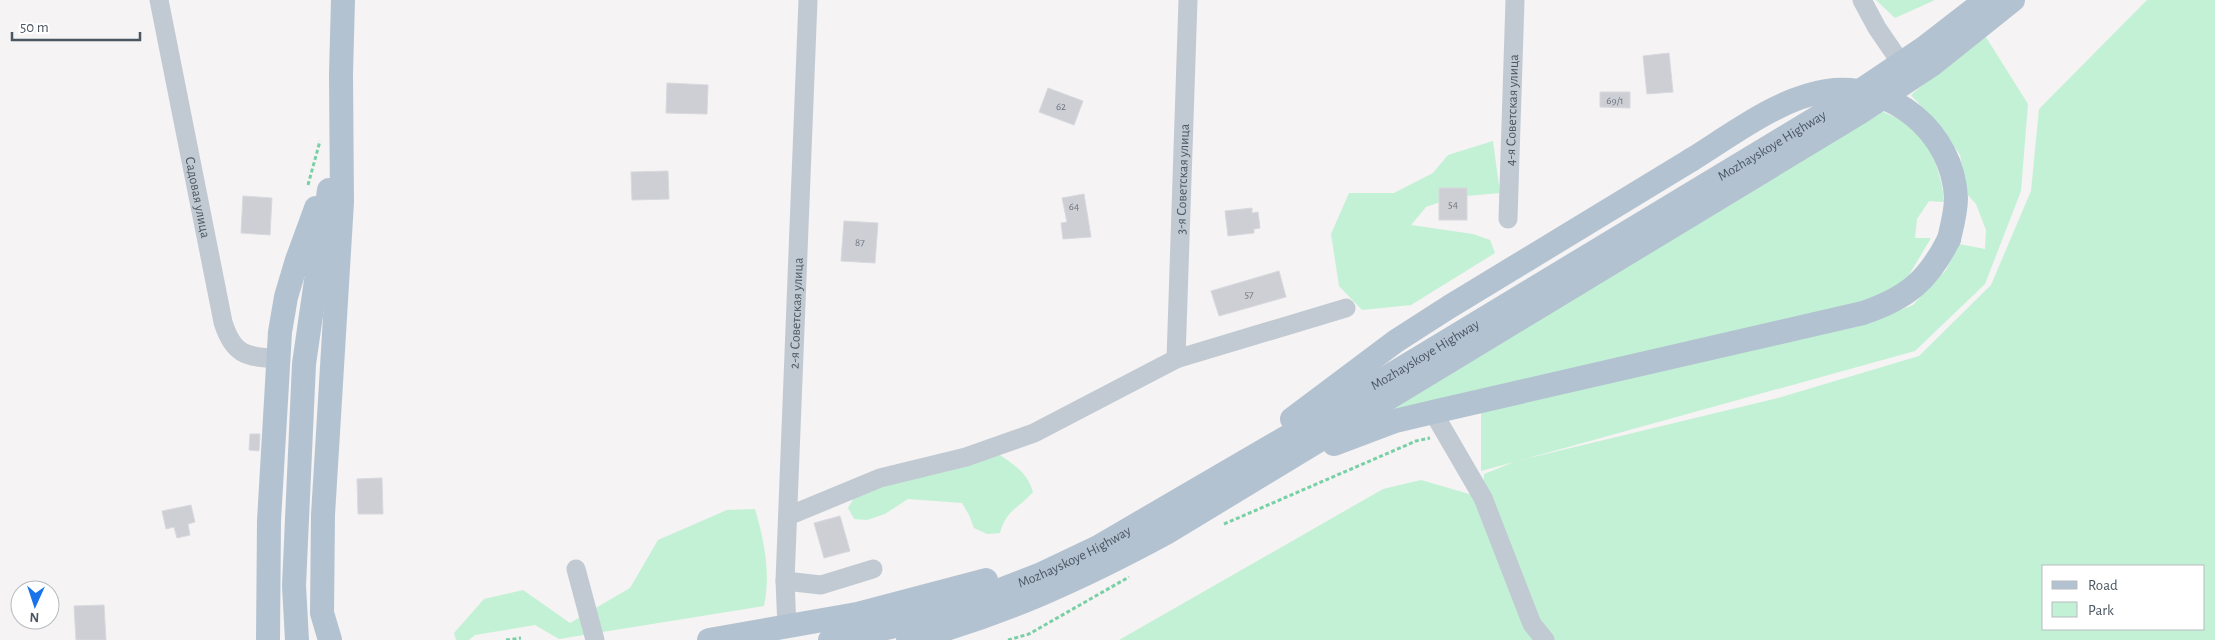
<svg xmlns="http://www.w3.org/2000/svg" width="2215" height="640" font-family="'Alegreya Sans',sans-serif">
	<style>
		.green { fill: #c3f1d5; fill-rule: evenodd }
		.building { fill: #cdcfd5; stroke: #d7d9de }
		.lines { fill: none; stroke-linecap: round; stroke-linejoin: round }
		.path { stroke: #7ad0a6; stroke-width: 3; stroke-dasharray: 4 2.5; stroke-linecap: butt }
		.minor { stroke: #c1cad2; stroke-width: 19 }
		.major { stroke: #b3c2d1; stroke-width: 24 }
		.major-bridge { stroke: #b3c2d1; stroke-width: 24 }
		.labels { text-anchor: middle; stroke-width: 5; stroke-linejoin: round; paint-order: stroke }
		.number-label { font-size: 11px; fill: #6b747e }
		.street-label { font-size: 14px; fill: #4a5661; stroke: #fff }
	</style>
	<rect width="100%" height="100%" fill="#f5f3f3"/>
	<g class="green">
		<path d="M1876 0H1935L1895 18Z"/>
		<path d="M2147 0H2215V640H1119L1383 489 1421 480 1483 498 1484 474 1514 462 1481 471V412L1870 322 1913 305 1946 270 1959 244 1985 249 1986 230 1976 204 1967 194 1960 155 1944 131 1911 95 1984 34 2028 104 2021 191 1985 284 1915 351 1521 460 1778 398 1919 356 1991 285 2031 191 2039 109ZM2044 566H2204V629H2044Z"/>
		<path d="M1877 109C1889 115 1906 121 1915 129 1932 145 1943 180 1944 202L1929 201 1917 219 1915 238H1931L1903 285 1861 306 1368 422Z"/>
		<path d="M1493 141 1500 193 1455 197 1426 207 1411 225 1473 234 1490 240 1495 253 1411 305 1362 310 1339 286 1331 234 1349 193H1394L1433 173 1448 155Z"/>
		<path d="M1000 455C1015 466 1027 472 1033 492 1019 508 1006 510 1000 533L987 534 974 528 969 515 962 503 908 499 885 514 867 520 854 519 848 508 855 496 882 486Z"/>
		<path d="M755 509C764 540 771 573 764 606L559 639 535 625 475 635 469 640H456L454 633 484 599 523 590 570 623 630 588 658 540 727 510Z"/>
	</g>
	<g class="building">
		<path d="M1669 53 1673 92 1647 94 1643 56Z"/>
		<path d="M667 83 708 85 707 114 666 113Z"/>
		<path d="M1048 88 1083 101 1074 125 1039 112Z"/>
		<path d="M1600 92H1630V108L1600 107Z"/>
		<path d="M668 171 669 199 632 200 631 172Z"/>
		<rect x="1439" y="188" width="28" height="32"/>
		<path d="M1084 194 1091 237 1063 239 1061 223 1067 222 1062 198Z"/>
		<path d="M243 196 272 198 270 235 241 233Z"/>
		<path d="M1252 208V213L1258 212 1260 228 1254 229V233L1228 236 1225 211Z"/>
		<path d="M844 221 878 223 875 263 841 261Z"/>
		<path d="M1279 271 1286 297 1219 316 1211 291Z"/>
		<path d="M250 434H260L259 451 249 450Z"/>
		<path d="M382 478 383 514H358L357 479Z"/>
		<path d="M191 505 195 522 188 524 190 535 177 538 174 527 166 529 162 511Z"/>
		<path d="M840 516 850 551 824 558 814 523Z"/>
		<path d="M104 605 106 640H76L74 606Z"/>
	</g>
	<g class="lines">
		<g class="path">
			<path d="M308 185 320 141"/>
			<path d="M1224 524 1416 441 1430 438"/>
			<path d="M506 640 521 638"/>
			<path d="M1008 640 1029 634 1129 577"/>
		</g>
		<g class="minor">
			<path id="s1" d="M159 0 223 322C233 355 246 357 279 359"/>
			<path d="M1862 0 1877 28 1901 63"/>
			<path id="s2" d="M1508 219 1515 0"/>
			<path id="s3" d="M1176 359 1188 0"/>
			<path d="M1433 412 1483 498 1532 624 1545 640"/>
			<path d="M788 516 880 478 966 457 1034 433 1176 359 1346 308"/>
			<path d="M576 569 595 640"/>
			<path d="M785 581 821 585 873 569"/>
			<path id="s4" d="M787 627 785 581 808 0"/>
		</g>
		<g class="major">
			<path d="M1292 419 1396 341 1449 307 1691 160"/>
			<path d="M1334 444 1395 421 1433 412 1863 313C1907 298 1928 281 1949 239"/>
			<path d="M268 640 269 521 280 332 286 297 297 260 316 208"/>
			<path d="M297 640 294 586 304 364 329 190"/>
			<path d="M330 640 322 613 323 515 342 202 341 74 343 0"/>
			<path d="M709 640 857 614 986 580"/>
			<path id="s5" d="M830 640 891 627 948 610 1039 575 1098 547 1316 420 1848 99 1924 48 1986 0"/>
			<path d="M908 640C1002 615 1081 579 1166 533L1859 113 1933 64 2013 0"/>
		</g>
		<path class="major-bridge" d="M1691 160C1730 136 1779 98 1826 91 1891 81 1953 132 1956 198 1956 212 1952 226 1949 239"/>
	</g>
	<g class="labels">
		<g class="number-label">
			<text x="1615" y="104">69/1</text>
			<text x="1061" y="110">62</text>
			<text x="1453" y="208">54</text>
			<text x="1074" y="210">64</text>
			<text x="860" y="246">87</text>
			<text x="1249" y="298">57</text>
		</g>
		<g class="street-label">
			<text dy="5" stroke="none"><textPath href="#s2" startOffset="109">4-я Советская улица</textPath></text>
			<text dy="5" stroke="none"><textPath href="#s5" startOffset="1069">Mozhayskoye Highway</textPath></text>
			<text dy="5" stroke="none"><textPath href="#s3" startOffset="180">3-я Советская улица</textPath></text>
			<text dy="5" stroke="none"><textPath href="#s1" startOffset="201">Садовая улица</textPath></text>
			<text dy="5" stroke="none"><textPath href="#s4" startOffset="314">2-я Советская улица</textPath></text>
			<text dy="5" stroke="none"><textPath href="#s5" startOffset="664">Mozhayskoye Highway</textPath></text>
			<text dy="5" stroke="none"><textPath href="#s5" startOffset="259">Mozhayskoye Highway</textPath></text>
		</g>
	</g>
	<rect x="2042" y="565" width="162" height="65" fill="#ffffff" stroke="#b7bbc0"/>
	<rect x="2052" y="581" width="25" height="8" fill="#b3c2d1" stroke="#b7bbc0"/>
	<text x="2088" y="590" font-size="15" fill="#4a5661">Road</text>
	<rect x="2052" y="602" width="25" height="15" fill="#c3f1d5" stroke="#b7bbc0"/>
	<text x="2088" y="615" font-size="15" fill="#4a5661">Park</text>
	<g transform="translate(35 605) rotate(183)"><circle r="24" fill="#ffffff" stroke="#b7bbc0"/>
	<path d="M0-4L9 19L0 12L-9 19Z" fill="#1a73e8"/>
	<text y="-8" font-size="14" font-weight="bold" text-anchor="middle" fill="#4a5661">N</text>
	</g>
	<path d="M12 32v8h128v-8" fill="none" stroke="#4a5661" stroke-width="2.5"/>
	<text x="20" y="32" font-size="15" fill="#4a5661" stroke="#ffffff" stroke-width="4" paint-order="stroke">50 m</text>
</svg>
